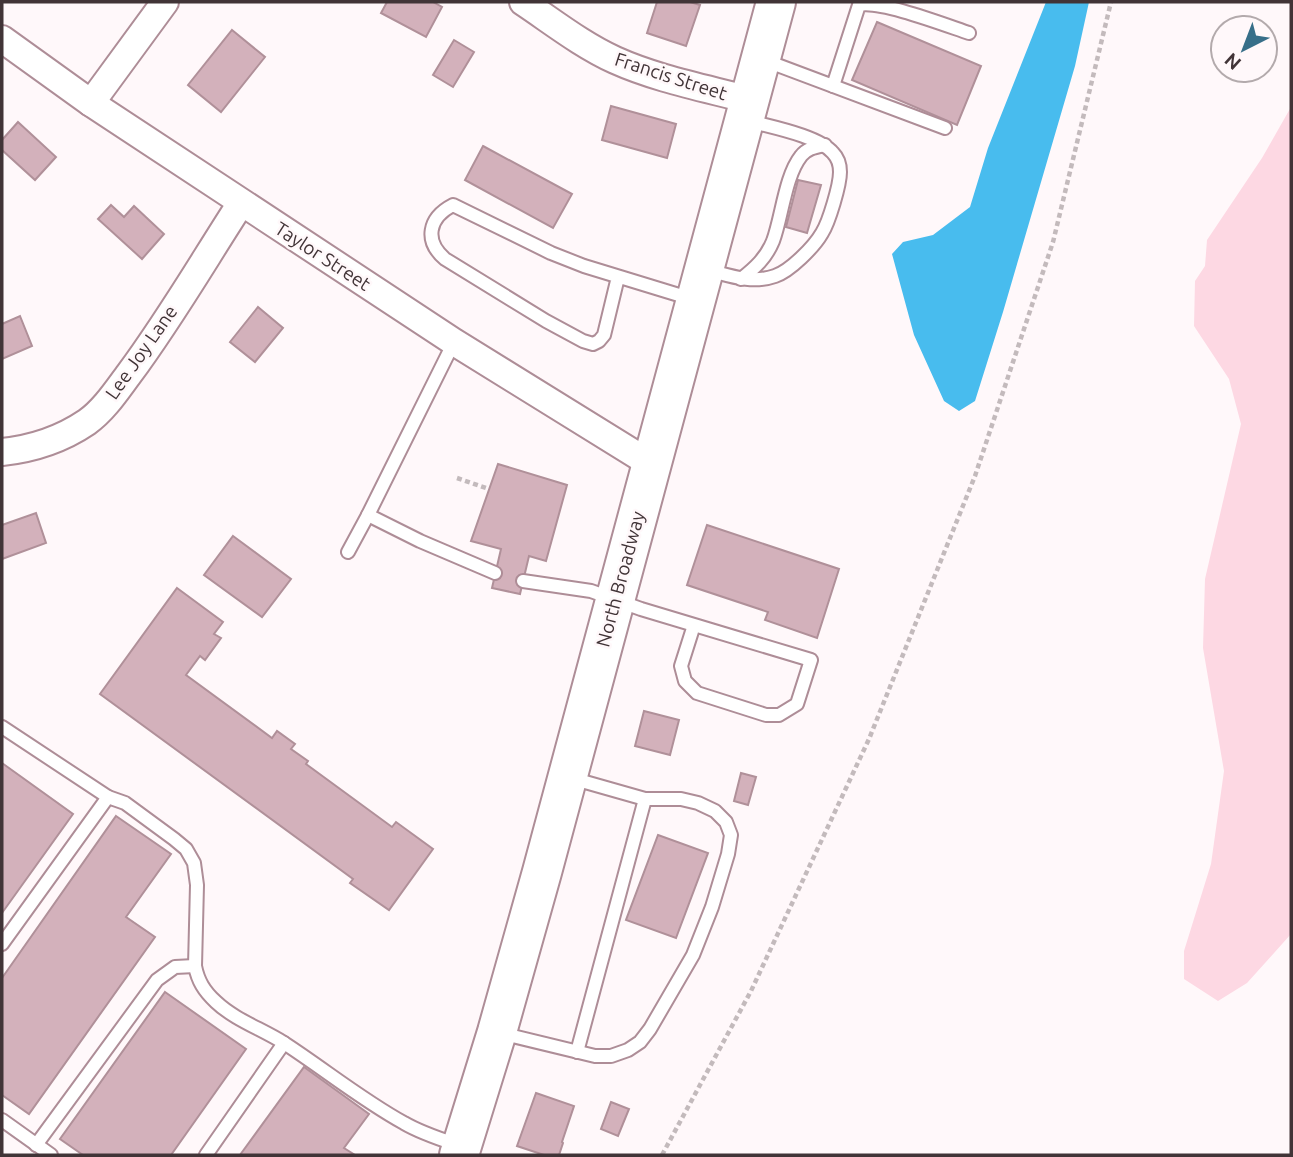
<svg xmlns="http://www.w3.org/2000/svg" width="1293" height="1157" font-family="Ubuntu,sans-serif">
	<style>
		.green { fill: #fdd8e3 }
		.water { fill: #48bcee }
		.building { fill: #d3b1bb; stroke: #b09099; stroke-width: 2 }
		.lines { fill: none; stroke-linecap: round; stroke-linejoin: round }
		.service-casing { stroke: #ae8d97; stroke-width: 16 }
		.minor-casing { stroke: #ae8d97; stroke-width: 30 }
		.primary-casing { stroke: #ae8d97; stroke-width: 42 }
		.path { stroke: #c3babc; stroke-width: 4.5; stroke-dasharray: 5 3.5; stroke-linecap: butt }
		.service { stroke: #fff; stroke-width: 12 }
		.minor { stroke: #fff; stroke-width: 26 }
		.primary { stroke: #fff; stroke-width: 38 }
		.labels { text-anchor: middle; stroke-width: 5; stroke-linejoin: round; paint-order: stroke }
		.street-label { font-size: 19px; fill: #413437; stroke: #fff8fa }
	</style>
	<rect width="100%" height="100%" fill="#fff8fa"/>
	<path class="green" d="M1291 107V934L1247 983 1218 1001 1184 979V951L1211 864 1224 771 1203 648 1205 579 1241 424 1229 379 1194 326 1195 281 1205 266 1207 240 1262 158Z"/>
	<path class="water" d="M1046 2H1089L1075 66 1003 312 975 401 959 411 944 401 914 335 892 254 903 242 933 235 970 207 988 148Z"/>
	<g class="building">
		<path d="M387 2H433L442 7 426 37 381 13Z"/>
		<path d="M657 2H690L700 5 686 46 647 33Z"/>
		<path d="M877 22 981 66 957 125 852 80Z"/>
		<path d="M232 30 265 57 221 112 188 85Z"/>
		<path d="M454 40 474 52 453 87 433 75Z"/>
		<path d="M611 106 676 124 667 158 602 140Z"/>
		<path d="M18 122 56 157 35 180 2 150V140Z"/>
		<path d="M483 146 572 194 553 228 465 180Z"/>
		<path d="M798 180 821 185 807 233 786 227Z"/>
		<path d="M111 205 124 217 134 206 164 234 142 259 98 219Z"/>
		<path d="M258 307 283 328 255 362 230 342Z"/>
		<path d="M20 316 32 346 2 359V324Z"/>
		<path d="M498 464 567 485 546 561 529 556 520 594 492 588 501 549 471 541Z"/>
		<path d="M36 513 46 543 2 559V525Z"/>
		<path d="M707 525 839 569 817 638 765 620 768 612 687 585Z"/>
		<path d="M233 536 291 579 262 617 204 575Z"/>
		<path d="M177 588 223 622 214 634 221 638 205 660 200 656 186 675 272 738 277 731 295 744 291 749 308 761 306 764 392 827 396 822 433 849 389 910 350 883 353 879 100 694Z"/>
		<path d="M644 711 679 720 670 755 635 746Z"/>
		<path d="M2 763 73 814 2 913Z"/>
		<path d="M741 773 756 777 748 805 734 801Z"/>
		<path d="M116 816 171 854 126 917 155 937 29 1114 2 1095V978Z"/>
		<path d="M658 835 708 853 676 938 626 920Z"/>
		<path d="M165 992 246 1049 171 1155H83L60 1139Z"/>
		<path d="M304 1067 369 1114 344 1148 355 1155H240Z"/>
		<path d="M536 1093 574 1106 562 1142 563 1143 559 1155H544L517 1146Z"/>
		<path d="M611 1102 629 1109 618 1136 601 1129Z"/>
	</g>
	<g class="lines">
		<g class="service-casing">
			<g id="service">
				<path d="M764 60 945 128"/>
				<path d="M833 86 859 5C880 0 945 25 969 33"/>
				<path d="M708 270C731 276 752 284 775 276 790 271 814 247 822 233 829 222 840 185 840 172 840 165 838 158 833 153 819 136 771 127 749 121"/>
				<path d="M618 277 604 335 599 341 593 344 583 341 546 321 445 259C424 241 428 218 453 205L551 253 584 266 692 299"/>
				<path d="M741 279C755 268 766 258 773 241 782 217 785 176 801 156 807 148 816 147 825 145"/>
				<path d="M368 515 420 541 495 573"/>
				<path d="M348 552 368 515 454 342"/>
				<path d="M523 581 591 591 641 609 811 660 797 704 779 715H766L697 693 685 681 681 666 694 625"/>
				<path d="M2 727 108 797"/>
				<path d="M2 944 108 797 125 803 174 839 186 849 194 863 197 885 195 966C198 981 204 991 216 1002 235 1020 262 1029 284 1043 324 1069 362 1100 404 1123 421 1133 440 1139 458 1145"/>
				<path d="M500 1033 595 1056H611L628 1050 640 1042 650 1029 693 955 712 907 728 854 731 835 726 822 715 811 698 803 681 799H645L571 778"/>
				<path d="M577 1052 645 799"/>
				<path d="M2 1120 51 1155"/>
				<path d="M36 1145 157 980 175 967 195 966"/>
				<path d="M206 1155 284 1043"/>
			</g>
		</g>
		<g class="minor-casing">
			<g id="minor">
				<path d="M523 2C553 22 582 45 615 60 657 79 705 88 750 100"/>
				<path d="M2 39 91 103 454 342 651 464"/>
				<path d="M91 103 165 2"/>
				<path d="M2 452C31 449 62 439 87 422 104 410 117 390 129 374 170 319 204 260 241 203"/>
			</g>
		</g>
		<g class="primary-casing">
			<path id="primary" d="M459 1155 497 1032 542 872 776 2"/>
		</g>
		<g class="path">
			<path d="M457 478 486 488"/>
			<path d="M662 1155 751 991 869 739 975 476 1053 242 1111 2"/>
		</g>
		<use href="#service" class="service"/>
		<use href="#minor" class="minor"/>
		<use href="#primary" class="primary"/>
	</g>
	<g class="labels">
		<g class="street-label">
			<text transform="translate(671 76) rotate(18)" y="7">Francis Street</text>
			<text transform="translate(323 256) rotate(33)" y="7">Taylor Street</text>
			<text transform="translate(141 352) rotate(-55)" y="7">Lee Joy Lane</text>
			<text transform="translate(620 579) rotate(-75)" y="7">North Broadway</text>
		</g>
	</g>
	<rect width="1293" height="1157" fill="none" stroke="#413437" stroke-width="7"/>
	<g transform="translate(1244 49) rotate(222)"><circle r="33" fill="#fff8fa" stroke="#b3aaac" stroke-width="2"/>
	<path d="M0-5L12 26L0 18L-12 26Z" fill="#376f89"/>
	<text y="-10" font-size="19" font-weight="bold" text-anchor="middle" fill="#413437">N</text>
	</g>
</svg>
